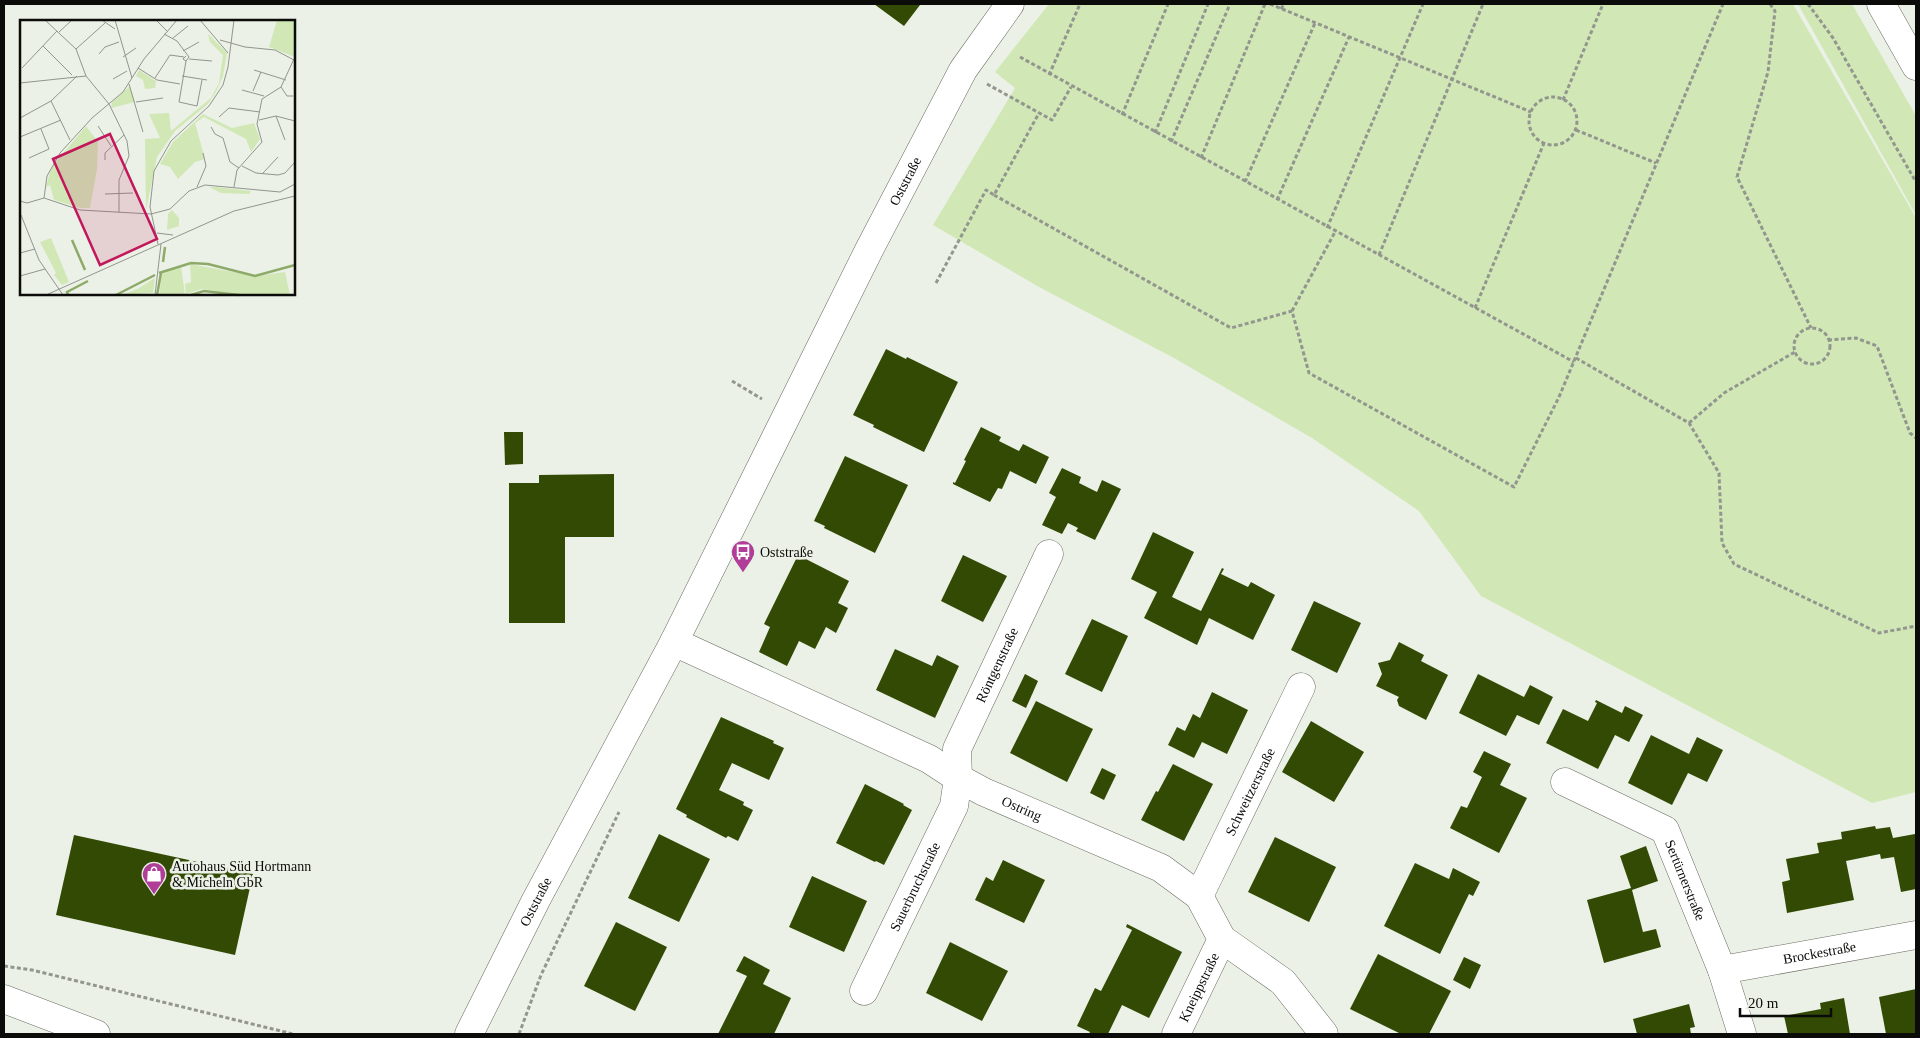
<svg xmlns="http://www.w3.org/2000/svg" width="1920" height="1038" font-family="Georgia,serif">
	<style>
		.green { fill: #d1e8b6 }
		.building { fill: #334a05 }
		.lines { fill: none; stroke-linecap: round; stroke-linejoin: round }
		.minor-casing { stroke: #6a6e64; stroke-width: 29 }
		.secondary-casing { stroke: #6a6e64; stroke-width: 29 }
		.path { stroke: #92968e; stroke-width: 3; stroke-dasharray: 4 2.5; stroke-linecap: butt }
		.minor { stroke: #fff; stroke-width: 28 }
		.secondary { stroke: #fff; stroke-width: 28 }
		.labels { text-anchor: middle; stroke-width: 5; stroke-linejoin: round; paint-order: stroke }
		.street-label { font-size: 14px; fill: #0b0c09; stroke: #ebf1e6 }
		.poi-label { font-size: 14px; fill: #0b0c09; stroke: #ebf1e6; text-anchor: start }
		.inset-river { fill: none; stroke: #8eaa69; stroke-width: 2.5 }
		.inset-road { fill: none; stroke: #91958e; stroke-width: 1 }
		.view { fill: #c2185b; fill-opacity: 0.15; stroke: #c2185b; stroke-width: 2.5 }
		.inset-edge { fill: none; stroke: #0b0c09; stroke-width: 2.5 }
	</style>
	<rect width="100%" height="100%" fill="#ebf1e6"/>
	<g class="green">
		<path d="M1049 4H1793L1916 218V792L1872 803 1481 596 1419 511 1312 438 1174 358 1039 287 933 225 1015 88 995 72Z"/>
		<path d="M1798 4H1852L1916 116V215Z"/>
	</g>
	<g class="building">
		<path d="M874 4H918L920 5 904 26Z"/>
		<path d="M886 349 906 359 907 357 958 382 924 452 873 427 874 425 853 415Z"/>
		<path d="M981 427 1001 437 999 441 1019 451 1023 444 1049 457 1036 484 1010 471 1002 489 998 488 990 502 953 484V482L955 483 966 461 964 460Z"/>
		<path d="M504 432H523V464L505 465Z"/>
		<path d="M845 456 908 485 875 553 824 528 825 526 814 521Z"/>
		<path d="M1062 468 1081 477 1079 483 1097 492 1102 480 1121 489 1095 540 1076 531 1078 528 1068 523 1062 534 1042 525 1056 497 1049 493Z"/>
		<path d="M614 474V537H565V623H509V483H539V475Z"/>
		<path d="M1153 532 1194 552 1172 597 1201 611 1222 568 1224 569 1221 574 1248 587 1251 582 1275 595 1253 640 1209 618 1197 645 1144 618 1157 592 1131 579Z"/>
		<path d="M798 555 849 581 838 603 848 608 836 633 826 627 815 649 799 641 787 666 759 652 770 627 764 624Z"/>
		<path d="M963 555 1007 576 983 622 941 601Z"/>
		<path d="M1314 601 1361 623 1337 673 1291 650Z"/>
		<path d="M1092 619 1128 636 1102 692 1065 674Z"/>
		<path d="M1399 642 1424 655 1421 661 1448 675 1426 720 1399 706 1397 700 1399 697 1376 686 1382 674 1378 663 1390 660Z"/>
		<path d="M895 649 932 666 937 655 959 666 935 718 876 690Z"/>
		<path d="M1025 674 1038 681 1026 708 1012 701Z"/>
		<path d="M1478 674 1524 697 1530 685 1553 697 1539 725 1517 715 1506 736 1459 713Z"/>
		<path d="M1212 692 1248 710 1227 754 1202 742 1194 758 1168 745 1177 727 1185 731 1193 714 1200 718Z"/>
		<path d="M1596 700 1622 713 1625 706 1643 715 1629 742 1615 735 1598 769 1546 743 1563 709 1588 721 1597 703 1595 702Z"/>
		<path d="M1036 701 1093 729 1067 782 1010 753Z"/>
		<path d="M721 717 774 741 773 743 784 748 769 780 732 763 719 790 744 802 743 805 753 810 738 841 728 836 726 838 686 817 687 815 676 809Z"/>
		<path d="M1311 721 1364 752 1334 802 1282 772Z"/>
		<path d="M1651 735 1689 754 1697 737 1723 750 1707 782 1688 773 1672 805 1628 783Z"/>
		<path d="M1484 751 1511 764 1500 785 1527 798 1499 853 1450 828 1461 806 1467 808 1482 777 1473 772Z"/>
		<path d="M1173 764 1213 784 1184 841 1141 820 1156 791 1158 792Z"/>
		<path d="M1102 768 1116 775 1104 800 1090 793Z"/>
		<path d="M865 784 904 804 903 805 912 810 884 865 876 861 875 862 836 843Z"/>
		<path d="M1875 826 1876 829 1890 827 1893 838 1915 834 1916 842V889L1901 892 1894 857 1881 859 1880 854 1846 861 1854 900 1787 913 1782 882 1790 880 1786 859 1819 853 1817 843 1842 839 1841 832Z"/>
		<path d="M659 834 710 859 679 922 628 898Z"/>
		<path d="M74 835 253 874 235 955 56 915Z"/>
		<path d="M1275 837 1336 867 1309 922 1248 892Z"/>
		<path d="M1646 846 1658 881 1632 890 1643 932 1656 929 1661 947 1604 963 1587 900 1631 888 1620 856Z"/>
		<path d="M1003 860 1045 880 1024 923 975 900 986 877 993 881Z"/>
		<path d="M1415 863 1449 879 1453 868 1480 882 1473 896 1469 894 1440 954 1384 926Z"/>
		<path d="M812 876 867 901 844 952 789 927Z"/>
		<path d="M616 922 667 947 635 1011 584 986Z"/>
		<path d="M1127 924 1182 952 1149 1018 1122 1005 1108 1034H1089L1090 1032 1077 1026 1095 988 1101 991 1132 930 1126 927Z"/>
		<path d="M950 942 1008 971 982 1021 926 993Z"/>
		<path d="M1378 954 1451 991 1429 1034H1401L1350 1009Z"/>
		<path d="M744 956 770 970 763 984 791 998 774 1034H718L747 976 736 971Z"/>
		<path d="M1464 957 1481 965 1470 989 1453 980Z"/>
		<path d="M1916 989V1034H1886L1879 997Z"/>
		<path d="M1844 998 1850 1034H1788L1784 1016 1821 1009 1820 1003Z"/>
		<path d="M1689 1004 1695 1027 1690 1028 1691 1034H1637L1633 1019Z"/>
	</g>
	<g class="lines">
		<g class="minor-casing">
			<g id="minor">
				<path d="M1881 4 1916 66"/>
				<path id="s1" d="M674 642 929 759 958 778 984 792 1161 868 1199 896 1222 939 1283 982 1324 1034"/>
				<path id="s2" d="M1565 782 1665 830 1722 970 1742 1034"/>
				<path id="s3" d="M1199 896 1301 687"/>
				<path id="s4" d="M1722 970 1916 935"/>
				<path id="s5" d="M864 991 954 806 958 778 957 749 1049 554"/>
				<path id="s6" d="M469 1034 536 900 674 642 869 250 963 70 1010 4"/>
				<path id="s7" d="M1176 1034 1222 939"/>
			</g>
		</g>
		<g class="secondary-casing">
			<path id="secondary" d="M4 999 96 1034"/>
		</g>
		<g class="path">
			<path d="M1270 4 1531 112"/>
			<path d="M1770 4 1775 11 1768 72 1737 177 1811 328"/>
			<path d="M1808 4 1833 38 1916 182"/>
			<path d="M1281 9 1284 4"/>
			<path d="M1020 57 1574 362"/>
			<path d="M1049 75 1080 4"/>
			<path d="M987 84 1052 120 1071 87"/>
			<circle cx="1553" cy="121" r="24"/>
			<path d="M1563 100 1603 4"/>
			<path d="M1122 115 1168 4"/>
			<path d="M1576 130 1656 163"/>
			<path d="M1155 133 1208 4"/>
			<path d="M1171 142 1230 4"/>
			<path d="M1201 158 1265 4"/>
			<path d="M1245 182 1315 23"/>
			<path d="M994 195 1231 328 1292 311 1309 373 1514 487 1559 397 1723 4"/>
			<path d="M1277 200 1349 37"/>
			<path d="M1327 228 1423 4"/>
			<path d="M1379 255 1483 4"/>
			<path d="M936 283 986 190 994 195 1039 113"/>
			<path d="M1475 308 1544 143"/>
			<path d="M1292 311 1335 232"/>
			<circle cx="1812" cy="346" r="18"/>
			<path d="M1828 340 1856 338 1877 346 1910 433 1916 438"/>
			<path d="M1576 358 1689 423 1719 473 1722 543 1734 564 1879 633 1916 626"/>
			<path d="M732 381 762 399"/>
			<path d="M1689 423 1724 393 1795 352"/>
			<path d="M4 966 32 970 293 1034"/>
			<path d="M519 1034 541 975 619 812"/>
		</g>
		<use href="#minor" class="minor"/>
		<use href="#secondary" class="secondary"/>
	</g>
	<defs>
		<g id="bus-pin" transform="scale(1.25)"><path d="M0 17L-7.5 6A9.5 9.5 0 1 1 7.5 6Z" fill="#b03d97" stroke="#ebf1e6"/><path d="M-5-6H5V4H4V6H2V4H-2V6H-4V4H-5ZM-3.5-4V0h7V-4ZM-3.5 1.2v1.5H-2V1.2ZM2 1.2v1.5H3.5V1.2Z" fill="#fff"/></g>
		<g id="shop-pin" transform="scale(1.25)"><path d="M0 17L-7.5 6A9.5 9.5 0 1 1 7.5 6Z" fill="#b03d97" stroke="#ebf1e6"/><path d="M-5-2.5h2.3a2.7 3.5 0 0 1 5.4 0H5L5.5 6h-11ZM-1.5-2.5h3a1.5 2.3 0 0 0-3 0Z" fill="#fff"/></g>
	</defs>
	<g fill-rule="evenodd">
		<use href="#bus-pin" x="743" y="552"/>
		<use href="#shop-pin" x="154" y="874"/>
	</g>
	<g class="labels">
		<g class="street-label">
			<text dy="5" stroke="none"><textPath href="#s6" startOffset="958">Oststraße</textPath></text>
			<text dy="5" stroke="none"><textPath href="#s5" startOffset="356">Röntgenstraße</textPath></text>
			<text dy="5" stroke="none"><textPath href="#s3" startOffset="116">Schweitzerstraße</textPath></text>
			<text dy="5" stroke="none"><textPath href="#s1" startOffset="386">Ostring</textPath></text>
			<text dy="5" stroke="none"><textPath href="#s2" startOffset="165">Sertürnerstraße</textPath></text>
			<text dy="5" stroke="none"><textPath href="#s5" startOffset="116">Sauerbruchstraße</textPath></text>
			<text dy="5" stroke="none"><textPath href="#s6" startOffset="148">Oststraße</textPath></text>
			<text dy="5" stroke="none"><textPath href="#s4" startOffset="99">Brockestraße</textPath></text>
			<text dy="5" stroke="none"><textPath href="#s7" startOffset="52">Kneippstraße</textPath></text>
		</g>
		<g class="poi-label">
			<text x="760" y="557">Oststraße</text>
			<text x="172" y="871">Autohaus Süd Hortmann<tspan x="172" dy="16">&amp; Micheln GbR</tspan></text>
		</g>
	</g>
	<g transform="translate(20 20)">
		<rect width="275" height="275" fill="#ebf1e6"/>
		<path d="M257 0H275V37L249 27ZM188 14 207 33 203 56 196 72 188 84 155 111 137 137 126 190 125 119 140 118 129 94 149 93 151 111 191 78 199 63 203 35 190 22ZM119 50 136 61 135 68 125 69 123 60 116 56ZM110 66 115 82 91 88 92 82ZM183 94 212 108 234 103 240 119 231 132 226 119 184 97 175 103 185 139 175 142 158 159 150 147 140 144 153 122ZM66 106 78 122 77 149 70 188H60L34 180 30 165 26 167 31 148ZM189 167H196L231 171 229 174 201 173ZM152 190 159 198V206L147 210 148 194ZM31 218 49 262 42 265 34 255 36 253 20 222ZM170 244 235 256 265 252 270 275H222L182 269 166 274 165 264 171 262ZM161 246 165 275H139L142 254ZM135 258 133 273 103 275 119 268Z" fill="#d1e8b6"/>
		<path class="inset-river" d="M52 220 65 250M143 242 145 227M139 253 171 243 188 244 235 256 275 245M48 275 47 272 68 261M96 275 135 255M137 275 141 253M171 275 184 271 219 275"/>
		<path class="inset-road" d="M25 0 56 29 66 56 89 84 107 121 109 136 99 160V192M82 0 95 9M95 0 112 58M136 0 147 11M180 0 208 33M39 12 52 0M144 14 157 21 169 37 166 41 163 39 166 36M153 18 168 6M200 20 225 27M23 26 52 55M225 27 255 30 274 40M56 29 85 3M163 31 179 22M79 34 85 27 99 22M103 37 116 28M169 39 192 41M166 41 159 82 177 86 182 60M2 48 37 11M118 48 137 60 160 64M234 50 266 60M162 56 187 60M135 58 150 35 164 37M93 59 107 51M0 63 66 56M109 64 123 112M261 67 267 76H273M222 70 244 76M233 71 241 52M31 81 50 120M116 82 143 78M256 96 265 120M199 97 209 88 240 92M0 98 31 81 57 56M239 100 256 96 275 101M78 106 91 126M191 107 195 114 203 118 210 142 219 148M0 117 41 100M9 138 29 129 21 109M85 140V133L104 115M222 146 236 153 258 155 265 153 275 142M243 153 258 137M177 167 186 146 183 133M214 167 217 150 242 122 237 104 242 79 261 67 274 39M85 174 113 173M24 178 27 156 40 133 72 98 103 72 124 39 157 0M0 181 7 183 24 178 60 190 131 194 150 189 169 171 185 165 260 172 275 164M1 195 19 240 43 275M137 213 153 215M138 224 130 187 134 151 151 121 189 86 203 65 208 47 214 0M0 233 15 229M0 256 25 249M26 275 214 191 275 176M135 275 141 224"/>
		<path class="view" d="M90 114 137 219 80 245 33 139Z"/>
		<rect width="275" height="275" class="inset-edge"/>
	</g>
	<rect width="1920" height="1038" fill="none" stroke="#0b0c09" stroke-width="10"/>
	<path d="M1740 1008v8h91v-8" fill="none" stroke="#0b0c09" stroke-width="2.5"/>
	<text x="1748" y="1008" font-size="15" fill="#0b0c09" stroke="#ebf1e6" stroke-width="4" paint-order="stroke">20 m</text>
</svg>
